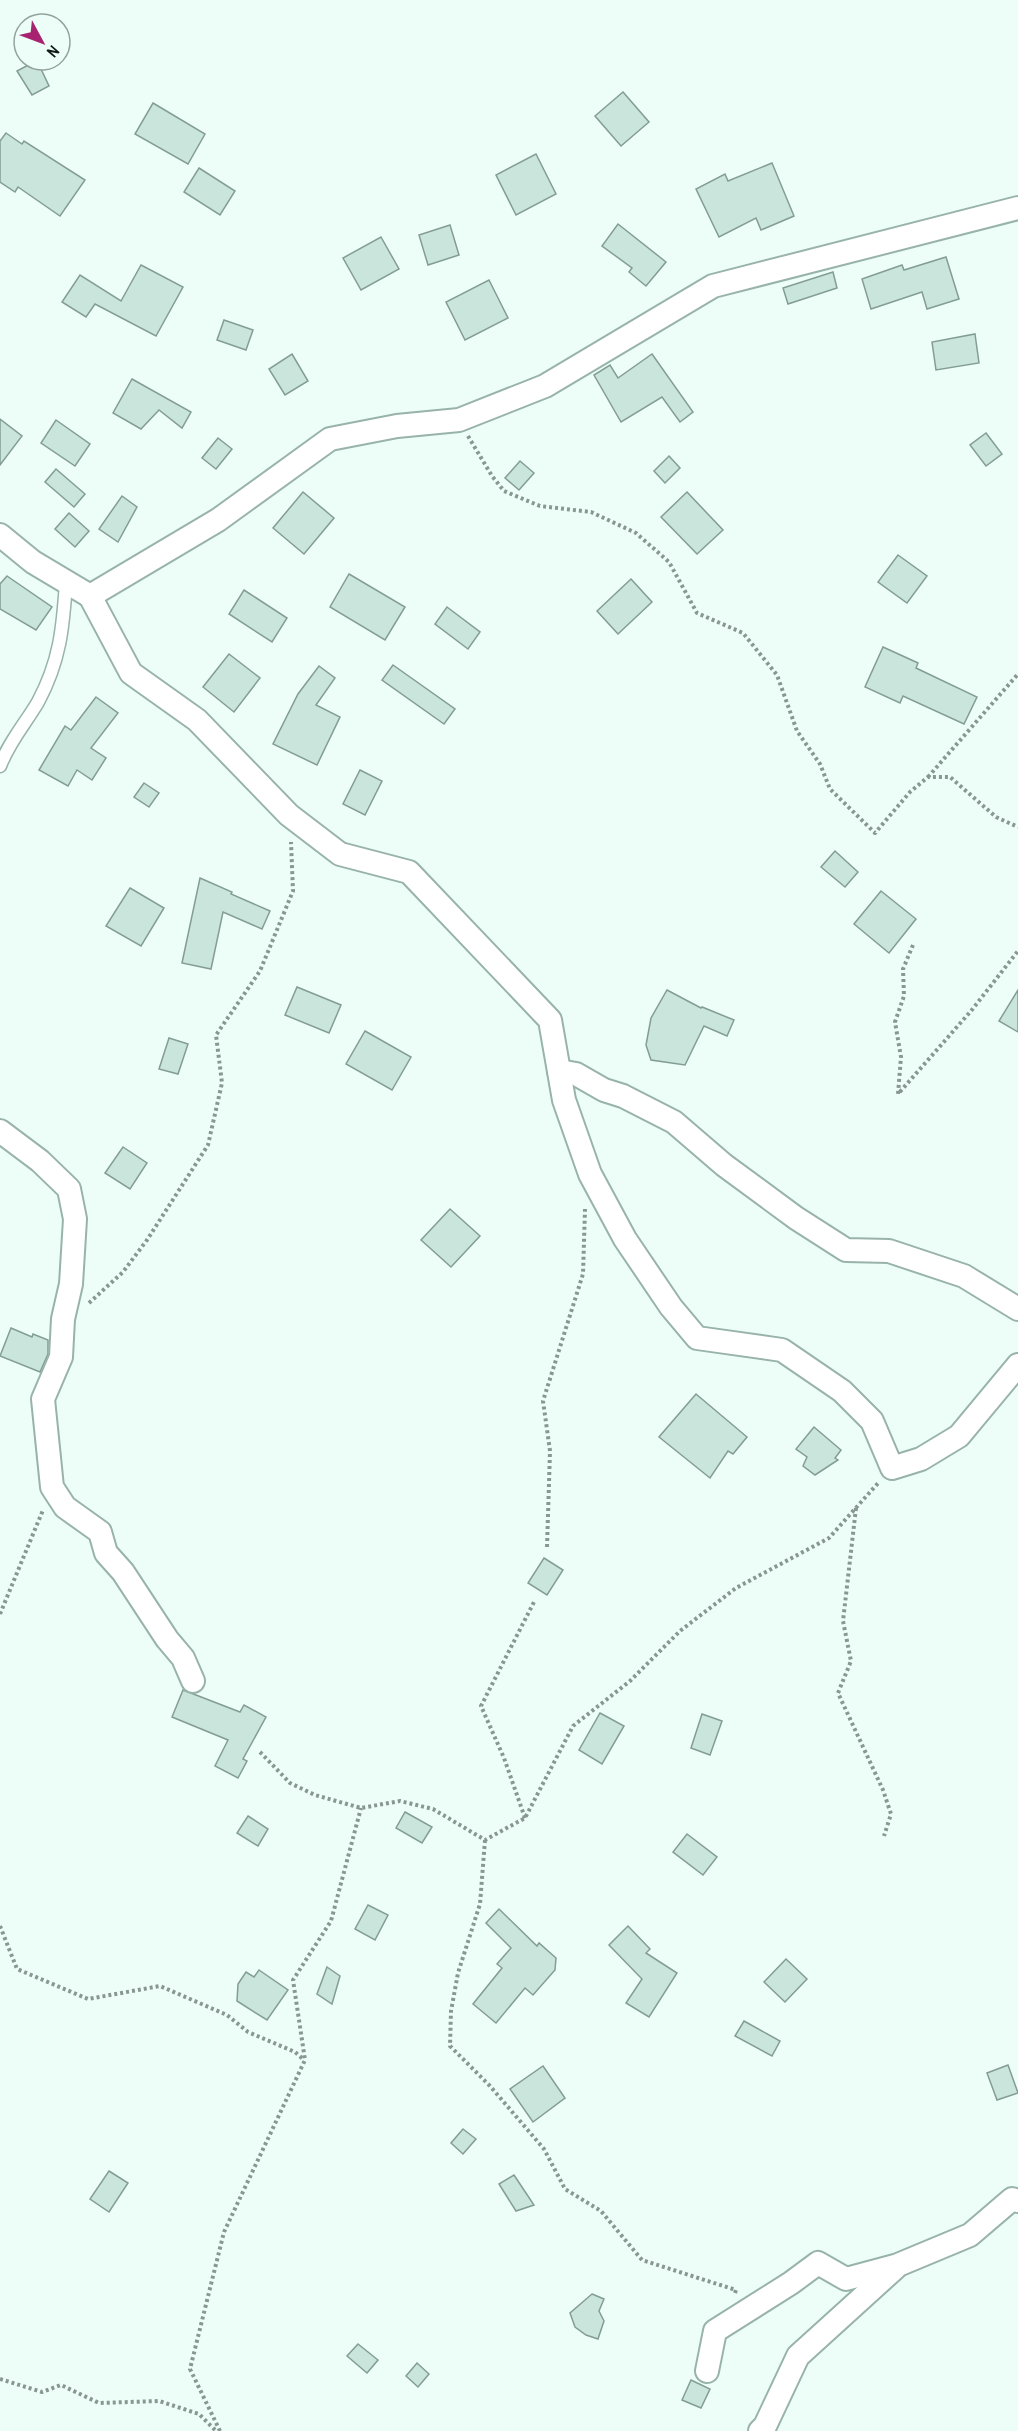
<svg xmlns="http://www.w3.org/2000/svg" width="1018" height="2431" font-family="'Archivo Narrow',sans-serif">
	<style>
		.building { fill: #c9e5dc; stroke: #839d95; stroke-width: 1.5 }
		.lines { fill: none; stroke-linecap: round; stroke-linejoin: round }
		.service-casing { stroke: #98b3ab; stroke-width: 15 }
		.minor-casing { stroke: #98b3ab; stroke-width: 26 }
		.path { stroke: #899793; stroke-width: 4; stroke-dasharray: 3 3; stroke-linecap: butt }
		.service { stroke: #fff; stroke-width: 12 }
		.minor { stroke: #fff; stroke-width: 22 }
	</style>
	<rect width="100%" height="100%" fill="#edfef8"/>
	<g class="building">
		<path d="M34 62 40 67 49 86 32 95 17 71Z"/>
		<path d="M623 92 649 122 621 146 595 116Z"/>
		<path d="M153 103 205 134 188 164 135 134Z"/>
		<path d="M6 133 22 144 24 141 85 180 60 216 18 187 15 192 0 182V141Z"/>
		<path d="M536 154 556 194 516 215 496 175Z"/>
		<path d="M772 163 794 216 761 230 756 218 719 237 696 189 725 174 728 181Z"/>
		<path d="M199 168 235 191 220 215 184 192Z"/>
		<path d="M618 224 666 262 646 286 629 272 632 268 602 246Z"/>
		<path d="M450 225 459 255 428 265 419 235Z"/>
		<path d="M381 237 399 269 361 290 343 258Z"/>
		<path d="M946 257 959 299 927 309 922 292 871 309 862 279 902 265 904 270Z"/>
		<path d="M141 265 183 287 156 336 95 304 86 317 62 302 80 275 121 301Z"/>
		<path d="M833 272 837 288 788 304 783 288Z"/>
		<path d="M489 280 508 318 465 340 446 302Z"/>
		<path d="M224 320 253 330 246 350 217 340Z"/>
		<path d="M975 334 979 363 936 370 932 342Z"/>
		<path d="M292 354 308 381 285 395 269 369Z"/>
		<path d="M652 354 693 412 680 422 662 397 621 422 594 375 610 365 618 378Z"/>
		<path d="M132 379 191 412 182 428 159 410 141 429 113 413Z"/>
		<path d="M0 419 22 436 0 465Z"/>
		<path d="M56 420 90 444 75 466 41 443Z"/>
		<path d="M986 433 1002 454 986 466 970 445Z"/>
		<path d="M218 438 232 449 216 469 202 458Z"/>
		<path d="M669 456 680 468 665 483 654 471Z"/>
		<path d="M520 461 534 473 519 490 505 478Z"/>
		<path d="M56 469 85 494 74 507 45 482Z"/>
		<path d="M303 492 334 518 304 554 273 528Z"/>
		<path d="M687 492 723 530 697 554 661 517Z"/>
		<path d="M122 496 137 507 118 542 99 529Z"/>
		<path d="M69 513 89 531 75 547 55 529Z"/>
		<path d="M898 555 927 576 907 603 878 582Z"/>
		<path d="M349 574 405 607 385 640 330 607Z"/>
		<path d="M7 576 52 607 36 630 0 609V584Z"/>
		<path d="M631 579 652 602 618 634 597 611Z"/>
		<path d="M244 590 287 618 272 642 229 614Z"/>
		<path d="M447 607 480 632 468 649 435 624Z"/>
		<path d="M883 647 918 663 916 668 977 697 964 724 903 696 900 703 865 687Z"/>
		<path d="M229 654 260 678 234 712 203 687Z"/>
		<path d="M393 665 455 709 444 724 382 680Z"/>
		<path d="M319 666 335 678 316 705 340 717 317 765 273 744 298 694Z"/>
		<path d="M96 697 118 713 91 748 106 758 92 780 77 770 68 786 39 770 65 726 71 730Z"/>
		<path d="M360 770 382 781 365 815 343 804Z"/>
		<path d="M144 783 159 793 149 807 134 797Z"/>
		<path d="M835 851 858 872 845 887 821 867Z"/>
		<path d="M200 878 232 892 231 894 270 911 262 929 223 912 211 969 182 963Z"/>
		<path d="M130 888 164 908 141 946 106 926Z"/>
		<path d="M881 891 916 919 889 953 854 924Z"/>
		<path d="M297 987 341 1005 329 1033 285 1015Z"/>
		<path d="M667 990 701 1008 702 1007 734 1020 727 1036 704 1026 685 1065 651 1060 646 1045 651 1018Z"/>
		<path d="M1018 990V1032L999 1021Z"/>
		<path d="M365 1031 411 1057 392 1090 346 1064Z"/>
		<path d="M169 1038 188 1044 178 1074 159 1069Z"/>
		<path d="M123 1147 147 1163 130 1189 105 1173Z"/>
		<path d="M450 1209 480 1236 451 1267 421 1240Z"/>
		<path d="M11 1328 32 1337 33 1334 48 1340V1354L40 1372 0 1356Z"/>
		<path d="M696 1394 747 1437 733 1454 728 1451 710 1478 659 1437Z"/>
		<path d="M814 1427 841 1450 835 1458 838 1460 815 1475 803 1466 807 1457 796 1449Z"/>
		<path d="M544 1558 563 1570 547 1595 528 1583Z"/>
		<path d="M183 1690 240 1712 244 1705 266 1717 243 1759 247 1761 238 1778 215 1766 228 1740 172 1717Z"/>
		<path d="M600 1713 624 1726 602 1764 579 1750Z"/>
		<path d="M702 1714 722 1721 710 1755 691 1748Z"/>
		<path d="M405 1812 432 1827 422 1843 396 1828Z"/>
		<path d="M248 1816 268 1829 258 1846 237 1833Z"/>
		<path d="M687 1834 717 1857 703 1875 673 1852Z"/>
		<path d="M368 1905 388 1915 375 1940 355 1929Z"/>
		<path d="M499 1909 537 1946 539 1943 556 1958 555 1970 533 1995 525 1988 496 2023 473 2004 502 1968 497 1964 511 1948 486 1923Z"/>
		<path d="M628 1926 650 1949 646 1953 677 1973 649 2017 626 2003 642 1979 609 1945Z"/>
		<path d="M786 1959 807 1979 785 2002 764 1982Z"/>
		<path d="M327 1967 340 1976 332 2004 317 1994Z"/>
		<path d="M259 1970 288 1990 267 2020 237 2001 238 1984 246 1972 254 1977Z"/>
		<path d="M744 2021 780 2041 772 2056 735 2036Z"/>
		<path d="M1008 2065 1018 2093 997 2100 987 2073Z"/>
		<path d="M543 2066 565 2098 533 2122 510 2089Z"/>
		<path d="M463 2129 476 2139 463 2154 451 2143Z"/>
		<path d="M109 2171 128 2183 109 2212 90 2199Z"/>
		<path d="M514 2175 534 2205 516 2211 499 2184Z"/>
		<path d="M592 2294 604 2299 599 2311 604 2321 598 2339 586 2335 575 2327 570 2313Z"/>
		<path d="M358 2344 378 2360 367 2373 347 2356Z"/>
		<path d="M417 2363 429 2374 418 2387 406 2376Z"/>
		<path d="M691 2380 710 2389 701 2408 682 2400Z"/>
	</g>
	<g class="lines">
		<g class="service-casing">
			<path id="service" d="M0 766C9 742 25 724 38 702 60 661 63 628 66 582"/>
		</g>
		<g class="minor-casing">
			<g id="minor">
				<path d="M0 535 33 562 90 596 218 520 330 439 397 426 459 420 545 386 713 286 1018 208"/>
				<path d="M90 596 131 673 197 720 289 815 340 854 409 872 550 1020 564 1100 590 1174 625 1239 671 1307 697 1338 782 1350 842 1391 872 1421 892 1468 921 1459 959 1436 1018 1365"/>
				<path d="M559 1071 576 1074 604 1090 623 1096 674 1122 724 1165 796 1218 846 1250 889 1251 964 1276 1018 1309"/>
				<path d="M0 1131 40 1161 69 1189 75 1219 71 1284 63 1319 61 1357 43 1399 52 1487 65 1507 100 1532 106 1553 123 1572 167 1639 183 1658 193 1681"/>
				<path d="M707 2371 715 2331 791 2283 818 2263 846 2279 898 2265 970 2235 1012 2199 1018 2201"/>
				<path d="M760 2431 765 2426 798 2356 895 2268"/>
			</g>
		</g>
		<g class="path">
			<path d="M468 436 492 476 504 491 540 506 591 512 636 533 669 562 697 613 743 633 777 675 797 731 820 764 830 789 875 833 910 792 928 777H950L996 817 1018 827"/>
			<path d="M928 777 1018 674"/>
			<path d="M913 945 903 969 904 996 895 1022 901 1057 898 1094 971 1011 1018 951"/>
			<path d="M89 1303 123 1272 147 1240 208 1145 222 1083 216 1035 260 971 293 891 291 842"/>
			<path d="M856 1508 843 1621 851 1661 838 1693 883 1790 891 1814 884 1836"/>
			<path d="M547 1547 550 1451 543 1401 583 1274 585 1209"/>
			<path d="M0 1614 43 1510"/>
			<path d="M260 1752 290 1783 315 1795 361 1808 400 1801 433 1809 485 1840 525 1818 573 1726 630 1681 680 1631 736 1588 829 1538 879 1482"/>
			<path d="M525 1818 504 1758 481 1706 535 1600"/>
			<path d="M485 1840 480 1904 458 1973 451 2011 450 2046 490 2086 544 2149 565 2189 601 2211 642 2260 736 2290 735 2293"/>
			<path d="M0 1926 17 1969 88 1999 160 1986 227 2015 248 2032 295 2052 304 2060"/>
			<path d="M0 2379 42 2392 61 2385 99 2403 159 2401 199 2414 216 2431"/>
			<path d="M220 2431 190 2369 224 2232 305 2060 293 1980 331 1921 361 1808"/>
		</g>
		<use href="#service" class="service"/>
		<use href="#minor" class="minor"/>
	</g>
	<g transform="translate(42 42) rotate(131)"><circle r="28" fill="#edfef8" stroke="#94a29e" stroke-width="1.5"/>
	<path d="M0-4.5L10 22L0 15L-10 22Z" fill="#a72370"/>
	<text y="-9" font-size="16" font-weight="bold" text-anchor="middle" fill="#0f1916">N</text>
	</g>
</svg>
